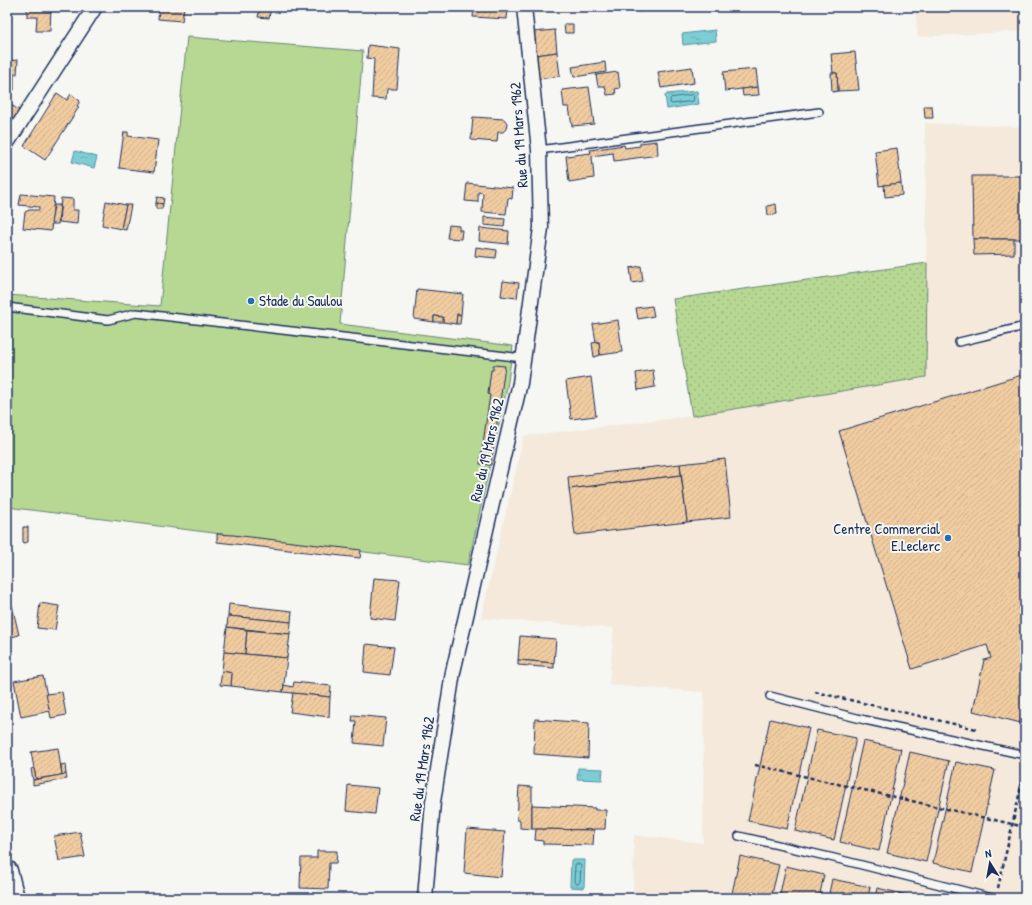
<svg xmlns="http://www.w3.org/2000/svg" width="1032" height="905" font-family="'Patrick Hand',sans-serif">
	<style>
		.built { fill: #f4e9da }
		.grass { fill: url(#grass-dots); stroke: #688478 }
		.pitch { fill: #b6d892; stroke: #688478 }
		.water { fill: url(#water-ripples); stroke: #568ea5 }
		.lines { fill: none; stroke-linecap: round; stroke-linejoin: round }
		.shore { stroke: #426f8d; stroke-width: 1 }
		.building { fill: url(#building-hatch); stroke: #1b2f5e }
		.lane-casing { stroke: #1b2f5e; stroke-width: 10 }
		.street-casing { stroke: #1b2f5e; stroke-width: 17 }
		.secondary-casing { stroke: #1b2f5e; stroke-width: 23 }
		.path { stroke: #1b2f5e; stroke-width: 2.5; stroke-dasharray: 4 3; stroke-linecap: butt }
		.lane { stroke: #f6f6f2; stroke-width: 7 }
		.street { stroke: #f6f6f2; stroke-width: 14 }
		.secondary { stroke: #f6f6f2; stroke-width: 20 }
		.poi-dot { fill: #1f6fb2; stroke: #f6f6f2; stroke-width: 1.5 }
		.labels { text-anchor: middle; stroke-width: 4; stroke-linejoin: round; paint-order: stroke }
		.street-label { font-size: 15px; fill: #1b2f5e; stroke: #f6f6f2 }
		.poi-label { font-size: 15px; fill: #1b2f5e; stroke: #f6f6f2; text-anchor: start }
	</style>
	<defs>
		<pattern id="grass-dots" width="8" height="8" patternUnits="userSpaceOnUse"><rect width="8" height="8" fill="#b6d892"/><path d="M2 2h.1M6 6h.1" fill="none" stroke="#9cba80" stroke-width="1.8" stroke-linecap="round"/></pattern>
		<pattern id="water-ripples" width="26" height="14" patternUnits="userSpaceOnUse"><rect width="26" height="14" fill="#7dced4"/><path d="M2 4q2-2 4 0t4 0M15 11q2-2 4 0t4 0" fill="none" stroke="#6bb1b8"/></pattern>
		<pattern id="building-hatch" width="6" height="6" patternUnits="userSpaceOnUse"><rect width="6" height="6" fill="#f1cca1"/><path d="M-1 1l2-2M0 6l6-6M5 7l2-2" fill="none" stroke="#ceb08d"/></pattern>
	</defs>
	<rect width="100%" height="100%" fill="#f6f6f2"/>
	<filter id="ink" filterUnits="userSpaceOnUse"><feTurbulence type="fractalNoise" baseFrequency=".025" numOctaves="2"/><feDisplacementMap in="SourceGraphic" scale="8" xChannelSelector="R" yChannelSelector="G"/><feConvolveMatrix kernelMatrix="1 2 1 2 8 2 1 2 1" color-interpolation-filters="sRGB"/></filter>
	<g filter="url(#ink)">
		<g class="built">
			<path d="M915 7H1025V31L918 37Z"/>
			<path d="M925 123 1025 127V898H633L634 835 703 843 704 692 609 685 614 628 481 618 524 436 692 416 926 377 927 263Z"/>
		</g>
		<path class="grass" d="M927 263 926 377 692 416 673 299Z"/>
		<path class="pitch" d="M187 37 363 51 340 324 513 346 507 388 468 565 7 507V295L160 306Z"/>
		<g class="water">
			<path d="M715 30 716 41 683 45 682 34Z"/>
			<path d="M697 91 699 104 667 109 665 95 667 94Z"/>
			<path d="M75 151 97 157 94 168 72 162Z"/>
			<path d="M578 768 603 769 602 780 577 779Z"/>
			<path d="M571 860H585L584 888 570 887Z"/>
		</g>
		<g class="lines">
			<g class="shore">
				<path d="M692 95 694 97 693 101 672 104 670 103V99L671 98Z"/>
				<path d="M576 864H579L581 866 580 882 578 884 575 883 574 882 575 866Z"/>
			</g>
		</g>
		<g class="building">
			<path d="M27 7H51L50 31H36L37 17H27Z"/>
			<path d="M159 7H184L182 21 158 19Z"/>
			<path d="M260 7H271L269 18 258 17Z"/>
			<path d="M463 7H508L507 19 473 17 474 8Z"/>
			<path d="M637 7H662V8L638 12Z"/>
			<path d="M564 24H573V33H565Z"/>
			<path d="M555 30 557 52 536 55 533 32Z"/>
			<path d="M368 45 400 49 397 89H387L386 99 372 98 374 59 367 58Z"/>
			<path d="M557 52 560 76 539 79 536 55Z"/>
			<path d="M855 52 859 90 838 91 837 73H833L831 54Z"/>
			<path d="M18 60 17 74H14V90H7V61Z"/>
			<path d="M605 62 606 72 574 77 572 67Z"/>
			<path d="M692 67 694 83 661 88 658 72Z"/>
			<path d="M756 69 758 87 725 91 723 72Z"/>
			<path d="M618 72 620 88 615 89 616 94 607 95 605 86H598L596 75Z"/>
			<path d="M831 73H837L838 91 832 92Z"/>
			<path d="M589 87 594 124 572 126 569 107H564L562 90Z"/>
			<path d="M758 87 759 95 743 96 742 89Z"/>
			<path d="M57 93 67 100 71 94 80 101 77 106 79 107 45 160 24 146Z"/>
			<path d="M11 105 19 110 10 125 7 123V112Z"/>
			<path d="M924 106H932L933 118H925Z"/>
			<path d="M473 117 504 119 507 123 506 129 503 132H498L497 142 471 140Z"/>
			<path d="M124 132H128V136L158 140 154 172 119 168Z"/>
			<path d="M657 141 658 155 614 161 613 153 592 156 594 178 569 182 566 156 591 153 590 150 624 145 625 148 640 146V143Z"/>
			<path d="M897 148 901 183 879 186 875 151Z"/>
			<path d="M972 176H1025V239H973Z"/>
			<path d="M467 183 513 188 512 199 508 198 506 214 482 212 483 193 478 192V202L465 201Z"/>
			<path d="M901 183 902 195 885 197 884 185Z"/>
			<path d="M21 194 54 197 51 231 23 228 25 212 29 210H39V207L19 205Z"/>
			<path d="M157 197 164 198 163 204 156 203Z"/>
			<path d="M61 198 73 199V210H78L77 224 59 222Z"/>
			<path d="M106 201 126 205 121 229 102 225Z"/>
			<path d="M156 203 163 204 162 209H156Z"/>
			<path d="M776 204 777 214 768 215 767 206Z"/>
			<path d="M54 205H60L58 224H51Z"/>
			<path d="M126 205H131L126 230 121 229Z"/>
			<path d="M484 217 505 219 504 227 484 225Z"/>
			<path d="M449 225 459 226V230H462L461 239 447 238Z"/>
			<path d="M480 228 509 231 508 244 479 241Z"/>
			<path d="M973 239H1014V254L974 255Z"/>
			<path d="M476 247 497 250 496 258 475 256Z"/>
			<path d="M641 266 643 281 632 283 630 268Z"/>
			<path d="M503 281 519 283 517 298 501 296Z"/>
			<path d="M417 289 463 294 461 315 457 314 456 324 443 322V317L434 316V322L414 319Z"/>
			<path d="M652 306 654 316 638 319 636 308Z"/>
			<path d="M457 314 461 315 460 324H456Z"/>
			<path d="M434 316 443 317V322H434Z"/>
			<path d="M618 320 622 352 600 355 599 342H596L593 324Z"/>
			<path d="M599 342 600 355 594 357 592 343Z"/>
			<path d="M493 365 505 366 491 465 480 464 490 395 488 394 491 370H493Z"/>
			<path d="M653 370 655 387 638 390 636 373Z"/>
			<path d="M1025 374V724L973 711 984 660 991 658 987 645 912 669 839 431Z"/>
			<path d="M591 377 596 416 571 419 566 381Z"/>
			<path d="M725 459 731 517 687 522 680 464Z"/>
			<path d="M680 464 681 475 569 489 568 477Z"/>
			<path d="M681 475 687 522 575 535 569 489Z"/>
			<path d="M23 527H28V542L23 543Z"/>
			<path d="M217 534 233 535 361 550 360 558 217 542Z"/>
			<path d="M374 578 400 580 395 621 370 618Z"/>
			<path d="M40 603 59 606 55 630 37 628Z"/>
			<path d="M229 604 292 611 291 622 228 616Z"/>
			<path d="M12 605 19 635 7 638V606Z"/>
			<path d="M228 616 291 622 290 634 227 627Z"/>
			<path d="M227 627 247 630 245 654 224 652Z"/>
			<path d="M247 630 290 634 287 658 245 654Z"/>
			<path d="M520 636 556 639 554 663 518 660Z"/>
			<path d="M366 644 394 647 390 675 364 672Z"/>
			<path d="M224 652 287 658 283 692 231 686 232 673 222 671Z"/>
			<path d="M518 660 554 663V668L518 665Z"/>
			<path d="M222 671 232 673 231 686 220 685Z"/>
			<path d="M43 676 50 711 21 717 14 681Z"/>
			<path d="M294 682 331 686 330 697 283 692 284 685 293 687Z"/>
			<path d="M62 692 66 715 51 718 46 694Z"/>
			<path d="M293 693 330 697 329 717 290 712Z"/>
			<path d="M353 715 386 718 383 746 354 743 356 721H352Z"/>
			<path d="M535 719 589 723 588 758 534 754Z"/>
			<path d="M770 719 809 728 787 829 748 821Z"/>
			<path d="M817 730 856 738 834 840 795 831Z"/>
			<path d="M863 741 901 749 879 851 840 842Z"/>
			<path d="M58 748 62 775 36 779 31 752Z"/>
			<path d="M910 752 949 761 926 862 887 853Z"/>
			<path d="M956 762 995 770 972 872 933 863Z"/>
			<path d="M65 764 66 774 62 775 61 765Z"/>
			<path d="M34 768 36 779 33 780 31 769Z"/>
			<path d="M66 774 67 779 33 785V780Z"/>
			<path d="M348 785 378 788 375 814 346 811Z"/>
			<path d="M519 786 532 787V829L520 828V820H517Z"/>
			<path d="M532 805 595 808V810H606L605 829H594V830L532 829Z"/>
			<path d="M467 829 505 832 501 877 464 873Z"/>
			<path d="M536 829 594 830 593 845 543 844V841L535 840Z"/>
			<path d="M80 832 85 857 59 861 54 836Z"/>
			<path d="M317 851H337L336 863H329L328 889 300 888 301 858H317Z"/>
			<path d="M740 856 779 865 771 898H731Z"/>
			<path d="M786 866 824 875 819 898H779Z"/>
			<path d="M832 879 870 887 868 898H828Z"/>
			<path d="M877 888 916 897 915 898H875Z"/>
		</g>
		<g class="lines">
			<g class="lane-casing">
				<g id="lane">
					<path d="M539 150 819 112"/>
					<path d="M7 307 108 320 136 313 523 358"/>
					<path d="M959 342 1025 326"/>
					<path d="M770 696 865 720 1025 755"/>
					<path d="M739 836 834 858 992 898"/>
				</g>
			</g>
			<g class="street-casing">
				<g id="street">
					<path d="M7 143 95 7"/>
					<path d="M425 898 433 802 453 672 520 383 541 228 539 150 524 7"/>
				</g>
			</g>
			<g class="secondary-casing">
				<path id="secondary" d="M7 871 14 898"/>
			</g>
			<g class="path">
				<path d="M815 692 976 729"/>
				<path d="M755 765 1025 827"/>
				<path d="M998 888 1025 769"/>
				<path d="M1021 898 1025 881"/>
			</g>
			<use href="#lane" class="lane"/>
			<use href="#street" class="street"/>
			<use href="#secondary" class="secondary"/>
		</g>
	</g>
	<g class="poi-dot">
		<circle cx="251" cy="301" r="4"/>
		<circle cx="948" cy="538" r="4"/>
	</g>
	<g class="labels">
		<g class="street-label">
			<text transform="translate(519 135) rotate(-94)" y="5">Rue du 19 Mars 1962</text>
			<text transform="translate(487 450) rotate(-77)" y="5">Rue du 19 Mars 1962</text>
			<text transform="translate(422 769) rotate(-82)" y="5">Rue du 19 Mars 1962</text>
		</g>
		<g class="poi-label">
			<text x="259" y="306">Stade du Saulou</text>
			<text x="940" y="534" text-anchor="end">Centre Commercial<tspan x="940" dy="17">E.Leclerc</tspan></text>
		</g>
	</g>
	<rect width="1032" height="905" fill="none" stroke="#f6f6f2" stroke-width="24"/>
	<rect x="12" y="12" width="1008" height="881" fill="none" stroke="#1b2f5e" stroke-width="1.5" filter="url(#ink)"/>
	<g transform="translate(990 863) rotate(349)" stroke="#f6f6f2" stroke-width="3" paint-order="stroke">
	<path d="M0-3L7 15L0 10L-7 15Z" fill="#1b2f5e"/>
	<text y="-6" font-size="11" font-weight="bold" text-anchor="middle" fill="#1b2f5e">N</text>
	</g>
</svg>
